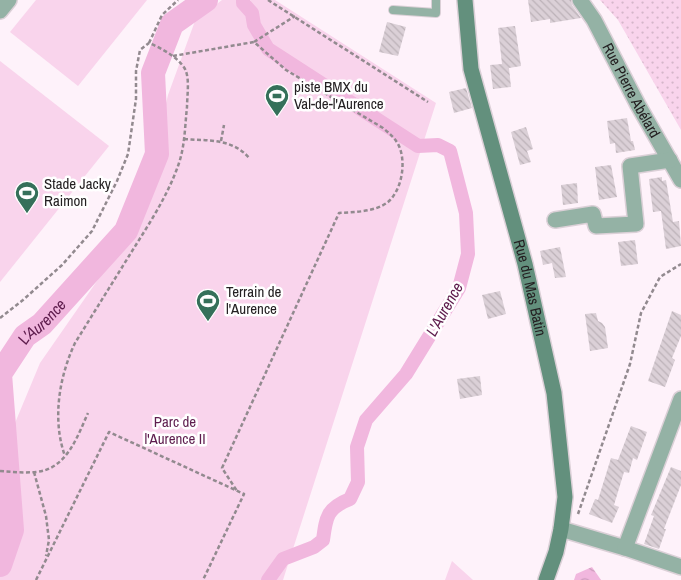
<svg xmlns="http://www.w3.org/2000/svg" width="681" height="580" font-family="'Archivo Narrow',sans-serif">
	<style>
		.grass { fill: url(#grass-dots) }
		.green { fill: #f9d4ec }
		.water { fill: url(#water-waves) }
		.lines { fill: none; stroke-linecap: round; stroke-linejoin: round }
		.canal { stroke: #f1b7de; stroke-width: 14 }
		.river { stroke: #f1b7de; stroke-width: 24 }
		.building { fill: url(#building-back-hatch) }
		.lane-casing { stroke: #dbd0d7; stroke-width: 10 }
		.street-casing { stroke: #dbd0d7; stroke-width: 18 }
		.secondary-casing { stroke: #dbd0d7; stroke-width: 18 }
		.path { stroke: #928a8f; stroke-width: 2.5; stroke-dasharray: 4 2.5; stroke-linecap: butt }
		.lane { stroke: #94b2a5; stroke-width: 8 }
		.street { stroke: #94b2a5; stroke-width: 15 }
		.secondary { stroke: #63907d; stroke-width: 15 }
		.labels { text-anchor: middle; stroke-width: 5; stroke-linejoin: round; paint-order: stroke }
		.poi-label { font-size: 15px; fill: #242022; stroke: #fff; text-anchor: start }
		.street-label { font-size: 15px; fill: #242022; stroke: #fff }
		.park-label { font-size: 15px; fill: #5e1d4e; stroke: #fff }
		.water-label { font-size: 16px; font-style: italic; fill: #5d1b4c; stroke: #fff }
	</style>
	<defs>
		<pattern id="grass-dots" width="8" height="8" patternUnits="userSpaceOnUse" patternTransform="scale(1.25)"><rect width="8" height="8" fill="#f9d4ec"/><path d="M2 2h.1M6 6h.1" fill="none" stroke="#d5b6ca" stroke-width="1.8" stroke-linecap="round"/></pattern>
		<pattern id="water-waves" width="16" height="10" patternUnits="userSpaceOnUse" patternTransform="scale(1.25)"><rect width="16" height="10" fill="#f1b7de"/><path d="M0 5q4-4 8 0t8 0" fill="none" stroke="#ce9dbe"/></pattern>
		<pattern id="building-back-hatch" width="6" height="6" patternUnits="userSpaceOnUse" patternTransform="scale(1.25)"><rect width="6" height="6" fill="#dbd0d7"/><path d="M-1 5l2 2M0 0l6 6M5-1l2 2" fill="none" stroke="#bcb2b8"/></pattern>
	</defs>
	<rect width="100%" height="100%" fill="#fef2fa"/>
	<path class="grass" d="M600 0H681V130L618 20Z"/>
	<g class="green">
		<path d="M36 0H147L78 86 10 32Z"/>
		<path d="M222 0H275L436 103 283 580H0V459L40 363 138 222 168 95 195 21Z"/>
		<path d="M0 61 109 146 0 282Z"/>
		<path d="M452 561 473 580H445Z"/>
	</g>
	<path class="water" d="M592 567 601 580H574L576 574Z"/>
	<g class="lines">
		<path class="canal" d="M243 0V3L252 13 254 25 268 49 418 146 438 145 450 151 466 213 468 254 459 288 406 374 366 420 357 447 358 482 350 499C327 508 326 517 323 540L314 547 283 559 268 580"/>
		<path class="river" id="s1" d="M0 565 12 530 0 374 25 336 42 324 126 231 157 154 153 73 172 24 206 0"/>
	</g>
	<g class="building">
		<path d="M528 0H571L572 5 581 18 550 23V19L531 22Z"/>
		<path d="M387 22 406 27 398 56 379 52Z"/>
		<path d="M515 26 521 66 509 68 511 87 493 89 490 65 502 64 498 28Z"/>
		<path d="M466 88 472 108 454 113 449 92Z"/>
		<path d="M627 118 631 141H633L635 150 616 153 615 143 610 144 607 121Z"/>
		<path d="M526 127 533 149 527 151 531 162 520 165 511 132Z"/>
		<path d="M611 165 617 197 599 200 595 167Z"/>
		<path d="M662 177V181L666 180 673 222 679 221 681 246 666 249 661 211 653 212 649 179Z"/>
		<path d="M577 183 578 203 563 205 561 185Z"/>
		<path d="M635 240 638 264 621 266 618 242Z"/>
		<path d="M560 247 566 277 555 278 552 263 543 265 540 251Z"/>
		<path d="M500 291 506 314 488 319 482 295Z"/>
		<path d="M672 311 681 315V336L672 358 675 360 665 387 648 381Z"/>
		<path d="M596 313 598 321 602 323 605 327 608 348 590 351 585 314Z"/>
		<path d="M480 376 482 395 460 399 457 379Z"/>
		<path d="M631 426 647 432 637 460 633 458 629 473 624 472 614 505 619 507 612 523 589 514 595 499 598 500 611 458 618 460Z"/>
		<path d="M671 467 681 471V485L664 529H666L659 549 644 544 654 516 651 515Z"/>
	</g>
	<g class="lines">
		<g class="lane-casing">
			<path id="lane" d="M393 10 436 13V0"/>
		</g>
		<g class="street-casing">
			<g id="street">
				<path id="s2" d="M580 0 594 20 638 105 681 180"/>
				<path d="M0 11 9 0"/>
				<path d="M555 220 593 214 596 226 636 224 630 166 670 160"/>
				<path d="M561 529 625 548 681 567"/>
				<path d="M625 548 681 399"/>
			</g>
		</g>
		<g class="secondary-casing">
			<g id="secondary">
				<path id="s3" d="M465 0 471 69 525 264 554 393 565 497 561 529 556 552 546 580"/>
			</g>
		</g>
		<g class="path">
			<path d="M268 0 428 102"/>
			<path d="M254 42 295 16"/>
			<path d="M149 43 162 15 178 0"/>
			<path d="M173 56 254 42 286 70 383 128C389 133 394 137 398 144 407 161 402 190 388 202 375 212 355 212 339 213L222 468 237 491"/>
			<path d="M184 139C208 141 233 138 250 159"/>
			<path d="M221 141 224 125"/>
			<path d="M0 318 23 300 62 265 92 231 117 181 128 154 136 99V71L140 50 149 43C161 48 178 57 185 69 190 79 187 96 187 107 185 125 185 145 179 163 168 196 147 227 129 256 111 285 93 314 75 343 59 377 52 420 65 456"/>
			<path d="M0 471C12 472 24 473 36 472 67 469 77 437 88 413"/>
			<path d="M34 472 46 516 49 540 46 556"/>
			<path d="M578 514 630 364 641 313 660 277 681 264"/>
			<path d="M36 580 109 432 244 494 203 580"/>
		</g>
		<use href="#lane" class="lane"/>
		<use href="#street" class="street"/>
		<use href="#secondary" class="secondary"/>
	</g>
	<defs>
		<g id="stadium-pin" transform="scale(1.25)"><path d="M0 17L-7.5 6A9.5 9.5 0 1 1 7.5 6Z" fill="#35705a" stroke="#fff"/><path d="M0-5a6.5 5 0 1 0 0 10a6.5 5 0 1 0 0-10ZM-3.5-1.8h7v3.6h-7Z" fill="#fff"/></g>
	</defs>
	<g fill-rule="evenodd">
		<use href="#stadium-pin" x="277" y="96"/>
		<use href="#stadium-pin" x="27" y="193"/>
		<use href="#stadium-pin" x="208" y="301"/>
	</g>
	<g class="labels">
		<g class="poi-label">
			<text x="294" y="92">piste BMX du<tspan x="294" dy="17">Val-de-l'Aurence</tspan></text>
			<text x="44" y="189">Stade Jacky<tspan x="44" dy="17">Raimon</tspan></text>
			<text x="226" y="297">Terrain de<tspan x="226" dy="17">l'Aurence</tspan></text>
		</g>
		<g class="street-label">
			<text dy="5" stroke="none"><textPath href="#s2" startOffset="104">Rue Pierre Abélard</textPath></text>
			<text dy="5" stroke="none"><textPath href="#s3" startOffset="296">Rue du Mas Batin</textPath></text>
		</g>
		<g class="park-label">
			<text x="175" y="427">Parc de<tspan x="175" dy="17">l'Aurence II</tspan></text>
		</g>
		<g class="water-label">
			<text transform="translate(444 309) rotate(-61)" y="6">L'Aurence</text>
			<text dy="6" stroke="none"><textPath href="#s1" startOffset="261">L'Aurence</textPath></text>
		</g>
	</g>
</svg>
